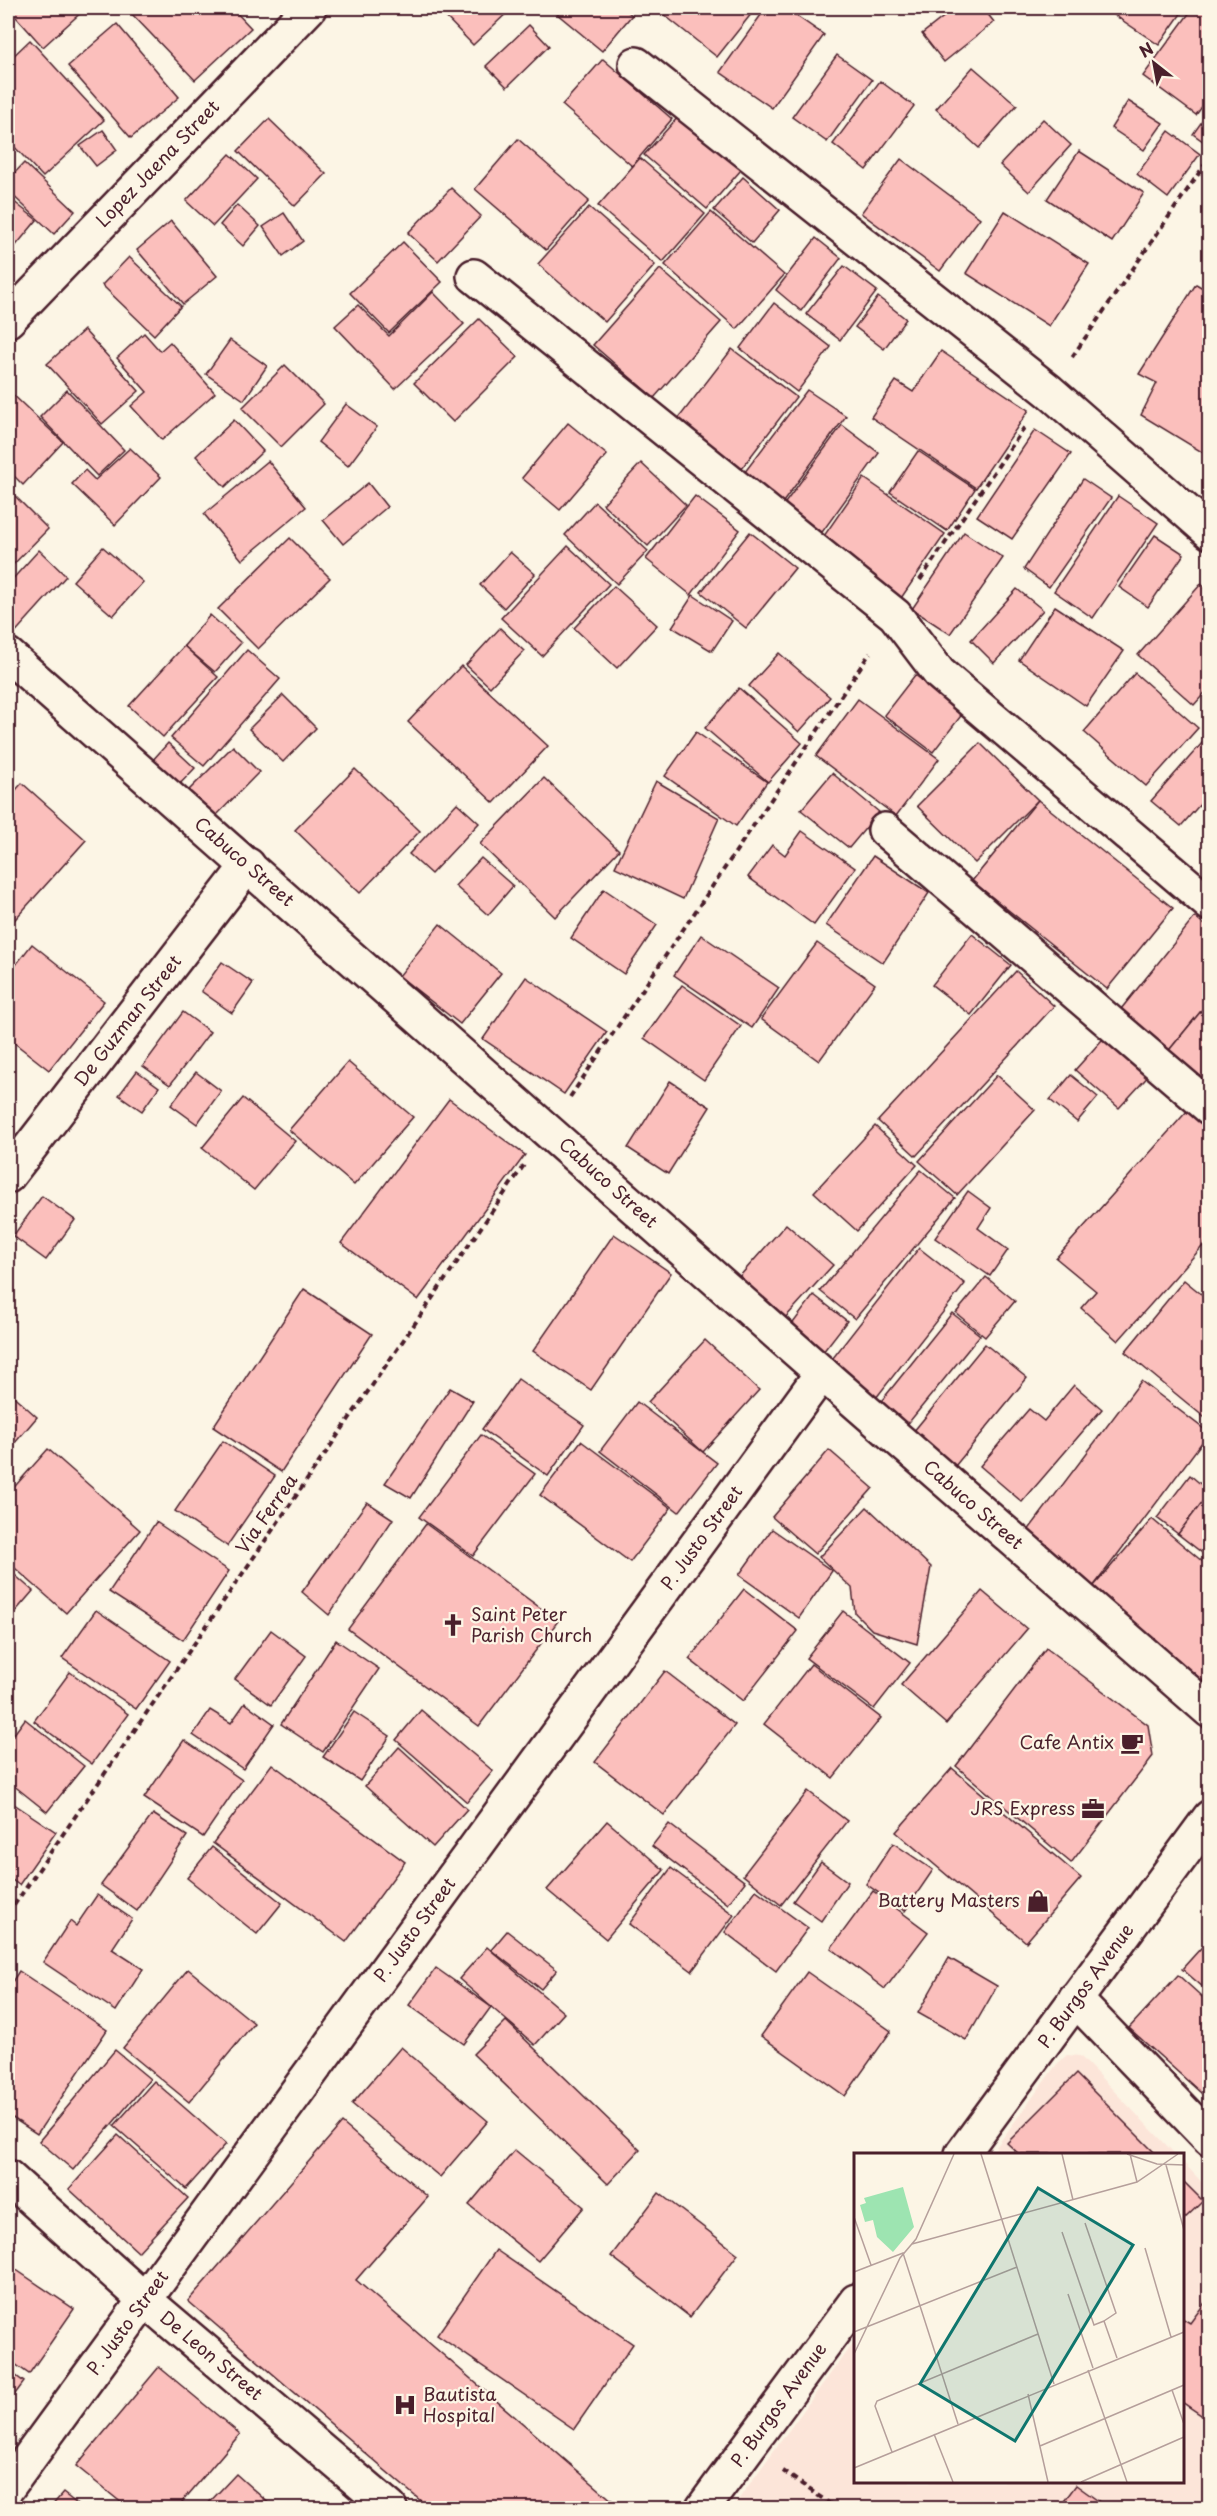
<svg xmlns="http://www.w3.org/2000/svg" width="1217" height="2516" font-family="'Playpen Sans',sans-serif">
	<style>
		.built { fill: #fce5d9 }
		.building { fill: #fbbfbc; stroke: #4a1f2b; stroke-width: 1.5 }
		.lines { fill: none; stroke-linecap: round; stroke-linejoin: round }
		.minor-casing { stroke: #4a1f2b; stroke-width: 38 }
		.major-casing { stroke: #4a1f2b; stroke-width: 38 }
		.path { stroke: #4a1f2b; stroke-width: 4; stroke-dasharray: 6 4.5; stroke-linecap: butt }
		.minor { stroke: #fcf5e5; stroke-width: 33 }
		.major { stroke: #fcf5e5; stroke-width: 33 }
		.labels { text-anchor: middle; stroke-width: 4.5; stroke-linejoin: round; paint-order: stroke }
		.street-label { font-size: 18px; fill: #4a1f2b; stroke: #fcf5e5 }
		.poi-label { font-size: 18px; fill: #4a1f2b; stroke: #fcf5e5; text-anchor: end }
		.inset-road { fill: none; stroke: #b59f9b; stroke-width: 1.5 }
		.view { fill: #0f766e; fill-opacity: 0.15; stroke: #0f766e; stroke-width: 3 }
		.inset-edge { fill: none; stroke: #4a1f2b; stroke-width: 3 }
	</style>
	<rect width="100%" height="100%" fill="#fcf5e5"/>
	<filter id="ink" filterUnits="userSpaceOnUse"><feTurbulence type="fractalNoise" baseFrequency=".0167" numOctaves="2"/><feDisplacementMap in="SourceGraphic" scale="12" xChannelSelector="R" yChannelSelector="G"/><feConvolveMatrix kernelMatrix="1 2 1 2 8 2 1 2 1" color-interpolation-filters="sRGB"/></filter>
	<g filter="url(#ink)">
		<g class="built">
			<path d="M1067 2055 1080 2056 1175 2154H991L1057 2064Z"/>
			<path d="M1183 2162 1209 2190V2508H732L855 2340 856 2482H1182Z"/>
		</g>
		<g class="building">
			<path d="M8 8H86L43 47Z"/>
			<path d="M137 8H232L251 28 195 80 131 13Z"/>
			<path d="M437 8H512L473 45Z"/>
			<path d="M550 8H623L632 15 602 51Z"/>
			<path d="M668 8H756L717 57 663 14Z"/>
			<path d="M766 8H785L824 35 772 108 720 72Z"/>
			<path d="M955 8H983L994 22 944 62 922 34Z"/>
			<path d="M1104 8H1185L1159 45Z"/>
			<path d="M1193 8H1210V96L1196 115 1143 76Z"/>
			<path d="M117 24 179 97 131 138 68 66Z"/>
			<path d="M529 25 549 46 507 87 486 66Z"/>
			<path d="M30 40 104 120 43 177 8 140V61Z"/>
			<path d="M837 55 872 80 827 142 792 117Z"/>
			<path d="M603 59 672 119 632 166 562 105Z"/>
			<path d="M973 67 1017 105 979 148 936 109Z"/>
			<path d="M880 81 914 106 866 170 833 144Z"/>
			<path d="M1128 101 1163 123 1144 150 1111 128Z"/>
			<path d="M1210 110V146L1193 134Z"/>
			<path d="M679 116 741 170 707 209 644 155Z"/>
			<path d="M269 119 326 174 295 206 238 151Z"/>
			<path d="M1043 119 1071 145 1029 192 1000 165Z"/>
			<path d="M103 130 117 150 96 166 80 146Z"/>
			<path d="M1169 131 1200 154 1168 198 1137 174Z"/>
			<path d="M518 139 589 201 546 250 475 189Z"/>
			<path d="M1079 151 1144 193 1112 242 1047 199Z"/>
			<path d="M230 154 257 179 213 226 186 201Z"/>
			<path d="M640 158 705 214 663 262 598 206Z"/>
			<path d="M901 159 980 218 940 271 861 213Z"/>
			<path d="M24 163 75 211 54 234 8 191V180Z"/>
			<path d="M743 177 780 210 752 243 714 210Z"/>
			<path d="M451 188 481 216 438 261 408 233Z"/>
			<path d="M8 197 37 220 13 249 8 245Z"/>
			<path d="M237 205 260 226 243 246 220 225Z"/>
			<path d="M589 207 655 265 605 322 538 264Z"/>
			<path d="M1005 211 1089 264 1049 326 966 273Z"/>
			<path d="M711 212 784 275 737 329 665 265Z"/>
			<path d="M284 213 303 241 283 256 263 227Z"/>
			<path d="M171 221 217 276 183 304 137 250Z"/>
			<path d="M816 238 841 258 801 311 776 290Z"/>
			<path d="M403 242 442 282 389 333 350 293Z"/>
			<path d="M129 257 181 306 154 335 102 285Z"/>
			<path d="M844 266 877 291 840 340 806 314Z"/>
			<path d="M660 269 721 322 654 398 593 345Z"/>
			<path d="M1196 284 1210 292V457L1141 415 1157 383 1139 374Z"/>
			<path d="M433 292 464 324 395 389 335 326 358 305 389 336Z"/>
			<path d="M878 297 906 319 884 349 855 327Z"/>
			<path d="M774 303 831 347 797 392 740 348Z"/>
			<path d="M479 319 518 357 453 422 414 383Z"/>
			<path d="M84 330 139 391 102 424 47 364Z"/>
			<path d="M144 333 160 351 170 342 215 393 162 440 131 406 147 392 117 358Z"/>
			<path d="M230 340 267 366 244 400 206 374Z"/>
			<path d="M732 349 796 397 735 477 671 428Z"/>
			<path d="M941 351 1029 410 976 488 871 417 896 381 913 392Z"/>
			<path d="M285 365 324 404 281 447 242 408Z"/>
			<path d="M8 390 63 442 23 485 8 470Z"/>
			<path d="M67 390 124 450 97 476 40 417Z"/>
			<path d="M807 390 846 416 778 509 738 481Z"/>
			<path d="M346 404 377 427 348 466 318 442Z"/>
			<path d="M234 420 263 451 225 487 196 456Z"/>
			<path d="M568 423 607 455 560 510 522 478Z"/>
			<path d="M842 425 879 453 815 542 777 514Z"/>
			<path d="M1035 430 1071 454 1012 539 977 516Z"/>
			<path d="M130 448 161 477 115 525 72 484 85 470 95 480Z"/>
			<path d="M918 451 975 489 947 531 890 492Z"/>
			<path d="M268 461 306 507 242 560 204 514Z"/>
			<path d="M641 463 686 505 648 546 603 504Z"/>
			<path d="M864 478 945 534 897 604 815 549Z"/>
			<path d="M1083 479 1111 498 1049 587 1024 569Z"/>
			<path d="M368 483 387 507 343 544 323 520Z"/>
			<path d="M8 489 48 529 8 570Z"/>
			<path d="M695 496 740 530 691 595 646 559Z"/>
			<path d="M1118 496 1158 523 1093 618 1054 591Z"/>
			<path d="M595 502 648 551 617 584 565 535Z"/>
			<path d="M750 532 795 568 746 628 701 592Z"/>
			<path d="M964 532 1003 558 950 634 912 609Z"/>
			<path d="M1155 535 1184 554 1148 607 1119 587Z"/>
			<path d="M290 538 330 578 258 649 218 609Z"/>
			<path d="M568 546 609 584 542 656 501 618Z"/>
			<path d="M103 547 143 582 113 616 73 581Z"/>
			<path d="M39 550 66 576 11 637 8 634V584Z"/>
			<path d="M510 552 535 574 504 608 480 585Z"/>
			<path d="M1201 584 1210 592V687L1194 705 1138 655Z"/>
			<path d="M614 586 657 625 617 668 574 628Z"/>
			<path d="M1017 589 1043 610 994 663 971 640Z"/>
			<path d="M693 595 732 621 712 651 672 627Z"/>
			<path d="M1055 606 1124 651 1086 706 1019 660Z"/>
			<path d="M210 615 241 643 215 672 184 646Z"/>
			<path d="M500 628 524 651 490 687 466 665Z"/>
			<path d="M184 646 218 677 163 737 129 706Z"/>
			<path d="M247 650 280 679 204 766 171 738Z"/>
			<path d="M779 653 830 697 799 732 749 686Z"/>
			<path d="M461 666 548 746 494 803 408 722Z"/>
			<path d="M1135 673 1198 728 1146 786 1084 732Z"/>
			<path d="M915 675 964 712 933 752 884 715Z"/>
			<path d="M739 688 802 743 768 782 705 728Z"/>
			<path d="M283 695 316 728 283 762 249 729Z"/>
			<path d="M858 699 939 759 896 816 816 756Z"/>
			<path d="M696 732 767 782 736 826 665 776Z"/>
			<path d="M1210 734V793L1181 826 1151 801Z"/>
			<path d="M168 743 195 768 177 787 151 762Z"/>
			<path d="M980 743 1038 800 975 863 917 806Z"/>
			<path d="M233 746 259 772 212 820 185 794Z"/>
			<path d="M355 769 420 831 360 893 295 830Z"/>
			<path d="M832 773 879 812 849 848 801 810Z"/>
			<path d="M544 778 619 850 555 917 480 844Z"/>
			<path d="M656 781 719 818 683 899 615 867Z"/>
			<path d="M22 783 86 840 8 927V799Z"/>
			<path d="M1038 800 1173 908 1107 989 972 881Z"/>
			<path d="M457 803 479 823 431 874 409 854Z"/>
			<path d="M802 831 855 868 814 925 748 877 772 845 785 855Z"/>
			<path d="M873 856 929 893 883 963 826 925Z"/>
			<path d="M481 858 513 886 488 915 455 886Z"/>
			<path d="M604 889 657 925 624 974 571 938Z"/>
			<path d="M1195 917 1210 929V1000L1166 1054 1117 1014Z"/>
			<path d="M440 924 501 973 460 1024 399 976Z"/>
			<path d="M972 934 1011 965 971 1015 932 985Z"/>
			<path d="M701 935 779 988 752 1028 674 975Z"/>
			<path d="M817 943 875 984 819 1061 761 1019Z"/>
			<path d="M32 944 104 1001 49 1070 8 1038V975Z"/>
			<path d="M222 962 253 983 232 1013 201 991Z"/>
			<path d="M1016 971 1054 1006 916 1156 878 1121Z"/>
			<path d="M526 977 607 1032 564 1094 483 1039Z"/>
			<path d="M682 985 741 1026 704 1080 644 1038Z"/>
			<path d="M1210 1000V1088L1166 1054Z"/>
			<path d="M183 1012 210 1032 170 1085 143 1066Z"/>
			<path d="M1110 1031 1154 1070 1119 1108 1075 1070Z"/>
			<path d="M348 1062 413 1117 354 1185 289 1130Z"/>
			<path d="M137 1071 159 1087 142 1111 119 1095Z"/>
			<path d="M196 1072 221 1091 197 1124 171 1105Z"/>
			<path d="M997 1075 1035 1110 957 1195 919 1161Z"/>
			<path d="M1071 1075 1098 1097 1077 1122 1050 1100Z"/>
			<path d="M670 1081 710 1107 668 1174 628 1148Z"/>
			<path d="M243 1098 295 1141 254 1190 202 1148Z"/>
			<path d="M449 1099 525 1155 418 1300 341 1243Z"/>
			<path d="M1188 1110 1210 1129V1238L1118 1341 1081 1308 1096 1291 1056 1258Z"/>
			<path d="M875 1126 917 1165 857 1231 814 1192Z"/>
			<path d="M921 1170 955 1198 855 1319 820 1291Z"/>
			<path d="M968 1191 991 1208 978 1228 1008 1250 990 1276 935 1238Z"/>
			<path d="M42 1196 75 1220 46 1260 13 1236Z"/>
			<path d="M786 1224 833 1265 785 1318 739 1277Z"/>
			<path d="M614 1234 671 1273 591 1390 533 1351Z"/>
			<path d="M919 1248 965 1284 876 1398 829 1363Z"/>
			<path d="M986 1277 1015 1301 985 1337 956 1313Z"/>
			<path d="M1184 1280 1210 1301V1422L1125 1352Z"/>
			<path d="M304 1289 372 1334 281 1472 213 1427Z"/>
			<path d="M814 1295 847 1321 823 1352 790 1327Z"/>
			<path d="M952 1313 980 1335 906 1426 879 1404Z"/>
			<path d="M705 1340 759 1390 703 1452 648 1402Z"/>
			<path d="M985 1344 1027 1378 951 1471 909 1437Z"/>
			<path d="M518 1379 584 1425 548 1476 482 1429Z"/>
			<path d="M1141 1381 1209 1433 1093 1587 1024 1536Z"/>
			<path d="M1074 1385 1102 1409 1022 1502 980 1466 1029 1409 1044 1421Z"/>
			<path d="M450 1388 473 1401 411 1498 385 1483Z"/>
			<path d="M8 1391 37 1417 8 1451Z"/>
			<path d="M637 1402 717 1463 679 1512 600 1451Z"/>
			<path d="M481 1435 535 1474 473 1556 419 1517Z"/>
			<path d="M223 1441 275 1476 227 1546 175 1511Z"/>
			<path d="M581 1441 671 1508 630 1562 540 1495Z"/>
			<path d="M48 1449 140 1530 66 1613 8 1562V1494Z"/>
			<path d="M829 1450 873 1488 815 1554 772 1517Z"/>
			<path d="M1190 1475 1210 1492 1178 1534 1157 1518Z"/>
			<path d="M1210 1492V1559L1178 1534Z"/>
			<path d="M367 1502 393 1519 329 1615 302 1592Z"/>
			<path d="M867 1507 931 1567 917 1644 872 1630 855 1613 852 1588 819 1557Z"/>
			<path d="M1152 1519 1210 1568V1687L1093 1587Z"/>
			<path d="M156 1522 229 1571 183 1640 109 1592Z"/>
			<path d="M426 1524 558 1621 479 1726 348 1629Z"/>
			<path d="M772 1529 832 1571 799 1618 739 1575Z"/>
			<path d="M8 1569 33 1591 8 1620Z"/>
			<path d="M744 1589 798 1631 743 1701 689 1659Z"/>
			<path d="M982 1591 1027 1629 946 1724 901 1685Z"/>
			<path d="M96 1610 170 1661 136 1709 62 1658Z"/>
			<path d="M843 1611 910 1663 874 1709 806 1658Z"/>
			<path d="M271 1630 306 1656 271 1705 235 1679Z"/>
			<path d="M336 1640 379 1669 323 1752 281 1724Z"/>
			<path d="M1046 1648 1148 1725 1153 1756 1071 1863 956 1766Z"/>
			<path d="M811 1664 881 1718 833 1778 764 1724Z"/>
			<path d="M665 1671 735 1725 664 1815 595 1762Z"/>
			<path d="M70 1672 128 1714 92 1764 34 1721Z"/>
			<path d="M245 1703 274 1724 243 1769 193 1735 210 1710 231 1723Z"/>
			<path d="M421 1710 493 1771 467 1802 396 1740Z"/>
			<path d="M354 1712 390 1736 360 1781 323 1757Z"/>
			<path d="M25 1719 84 1766 47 1812 8 1781V1742Z"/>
			<path d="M184 1740 242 1780 203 1837 144 1798Z"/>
			<path d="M399 1747 467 1809 433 1847 365 1786Z"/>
			<path d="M272 1764 405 1862 346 1942 213 1843Z"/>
			<path d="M952 1768 1081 1878 1026 1942 896 1832Z"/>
			<path d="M808 1791 847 1821 781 1905 743 1875Z"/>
			<path d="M8 1800 56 1832 19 1885 8 1877Z"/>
			<path d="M153 1814 187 1836 137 1911 101 1885Z"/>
			<path d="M607 1821 664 1870 606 1939 547 1890Z"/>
			<path d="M669 1824 745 1882 728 1904 652 1846Z"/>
			<path d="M893 1843 933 1870 905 1911 866 1884Z"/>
			<path d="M212 1847 282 1903 257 1934 187 1878Z"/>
			<path d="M821 1862 848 1882 821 1921 793 1901Z"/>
			<path d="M671 1868 734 1915 692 1971 629 1924Z"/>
			<path d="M756 1890 808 1928 776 1971 725 1932Z"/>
			<path d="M873 1891 928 1932 885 1989 831 1948Z"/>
			<path d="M97 1895 132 1919 112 1949 143 1969 116 2011 43 1962 70 1921 76 1926Z"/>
			<path d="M507 1931 557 1970 541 1989 491 1950Z"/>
			<path d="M1210 1938V1993L1182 1969Z"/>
			<path d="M487 1947 564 2013 535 2045 459 1979Z"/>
			<path d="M949 1958 997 1986 966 2040 918 2013Z"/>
			<path d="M436 1968 491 2007 464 2044 409 2005Z"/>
			<path d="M188 1969 254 2023 189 2102 123 2048Z"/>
			<path d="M19 1971 107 2030 37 2134 8 2115V1988Z"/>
			<path d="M807 1972 891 2031 845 2096 761 2036Z"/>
			<path d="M1178 1975 1210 2004V2101L1129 2028Z"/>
			<path d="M506 2021 640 2150 608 2184 473 2054Z"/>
			<path d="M401 2047 488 2121 440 2177 352 2104Z"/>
			<path d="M115 2050 150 2079 73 2170 39 2141Z"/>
			<path d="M1076 2074 1156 2154H1019L1007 2143Z"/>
			<path d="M154 2081 226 2144 186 2189 114 2126Z"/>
			<path d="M342 2123 428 2197 356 2280 621 2508H429L188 2301Z"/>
			<path d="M118 2135 188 2198 138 2252 69 2189Z"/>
			<path d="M515 2150 584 2207 538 2261 469 2205Z"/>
			<path d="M1182 2180 1203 2201 1182 2221Z"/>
			<path d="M659 2193 738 2254 690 2317 611 2256Z"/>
			<path d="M496 2250 633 2344 574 2429 437 2335Z"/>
			<path d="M12 2267 74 2309 29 2374 8 2359V2274Z"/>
			<path d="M1210 2296V2421L1182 2402V2318L1190 2323Z"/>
			<path d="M159 2367 240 2434 177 2508H128L76 2466Z"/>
			<path d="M8 2370 24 2382 9 2402 8 2401Z"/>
			<path d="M236 2474 274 2508H204Z"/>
			<path d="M1076 2485 1108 2508H1059Z"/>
			<path d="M63 2493 82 2508H50Z"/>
		</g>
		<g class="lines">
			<g class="minor-casing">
				<g id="minor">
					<path d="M636 64 1049 391 1210 532"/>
					<path d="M474 276 895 615 939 673 1210 904"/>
					<path d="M8 320 309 8"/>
					<path d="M8 655 822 1373 1210 1711"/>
					<path d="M885 830 1210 1108"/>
					<path d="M8 1176 248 865"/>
					<path d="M1075 1999 1210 2139"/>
					<path d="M8 2177 145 2300 390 2508"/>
					<path d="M8 2487 822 1373"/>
				</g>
			</g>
			<g class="major-casing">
				<g id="major">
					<path d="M962 2154 1210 1817"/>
					<path d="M703 2508 856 2301"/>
				</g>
			</g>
			<g class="path">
				<path d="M1072 357 1210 157"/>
				<path d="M920 580 1026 425"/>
				<path d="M570 1097 870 653"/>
				<path d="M8 1914 524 1165"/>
				<path d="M783 2471 836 2508"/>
				<path d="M881 2508 894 2506 895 2508"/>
			</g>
			<use href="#minor" class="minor"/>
			<use href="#major" class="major"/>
		</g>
	</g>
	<defs>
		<g id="church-bare" transform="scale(1.8)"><path d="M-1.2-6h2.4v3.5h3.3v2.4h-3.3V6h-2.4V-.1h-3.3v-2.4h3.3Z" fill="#4a1f2b" stroke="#fcf5e5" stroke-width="2.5" paint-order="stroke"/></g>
		<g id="cafe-bare" transform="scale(1.8)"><path d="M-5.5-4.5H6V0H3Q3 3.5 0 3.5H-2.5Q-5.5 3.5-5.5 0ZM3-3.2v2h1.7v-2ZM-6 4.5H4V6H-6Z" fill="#4a1f2b" stroke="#fcf5e5" stroke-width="2.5" paint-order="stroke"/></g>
		<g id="office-bare" transform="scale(1.8)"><path d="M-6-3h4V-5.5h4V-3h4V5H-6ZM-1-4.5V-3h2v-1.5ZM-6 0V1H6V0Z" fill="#4a1f2b" stroke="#fcf5e5" stroke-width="2.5" paint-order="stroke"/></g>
		<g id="shop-bare" transform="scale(1.8)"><path d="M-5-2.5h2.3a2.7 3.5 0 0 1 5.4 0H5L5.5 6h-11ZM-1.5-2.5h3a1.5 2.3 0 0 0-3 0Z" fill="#4a1f2b" stroke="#fcf5e5" stroke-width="2.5" paint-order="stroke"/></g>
		<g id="hospital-bare" transform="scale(1.8)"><path d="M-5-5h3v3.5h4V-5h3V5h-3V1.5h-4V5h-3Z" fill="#4a1f2b" stroke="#fcf5e5" stroke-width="2.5" paint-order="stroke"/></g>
	</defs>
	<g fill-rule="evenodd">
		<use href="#church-bare" x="453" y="1625"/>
		<use href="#cafe-bare" x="1132" y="1743"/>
		<use href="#office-bare" x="1093" y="1809"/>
		<use href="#shop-bare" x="1038" y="1901"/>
		<use href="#hospital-bare" x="405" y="2405"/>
	</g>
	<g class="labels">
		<g class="street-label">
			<text transform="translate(158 164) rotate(-46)" y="6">Lopez Jaena Street</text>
			<text transform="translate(244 862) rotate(41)" y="6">Cabuco Street</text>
			<text transform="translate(128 1021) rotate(-52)" y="6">De Guzman Street</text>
			<text transform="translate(608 1183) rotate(42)" y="6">Cabuco Street</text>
			<text transform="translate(973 1505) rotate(41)" y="6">Cabuco Street</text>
			<text transform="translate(267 1514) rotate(-55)" y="6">Via Ferrea</text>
			<text transform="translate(702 1538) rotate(-54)" y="6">P. Justo Street</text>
			<text transform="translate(415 1930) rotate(-54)" y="6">P. Justo Street</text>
			<text transform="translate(1086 1986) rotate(-54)" y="6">P. Burgos Avenue</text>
			<text transform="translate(128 2323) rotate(-54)" y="6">P. Justo Street</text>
			<text transform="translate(211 2356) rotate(40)" y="6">De Leon Street</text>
			<text transform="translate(779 2405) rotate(-54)" y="6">P. Burgos Avenue</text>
		</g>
		<g class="poi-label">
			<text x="471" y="1621" text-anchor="start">Saint Peter<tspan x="471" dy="21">Parish Church</tspan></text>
			<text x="1114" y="1749">Cafe Antix</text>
			<text x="1075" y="1815">JRS Express</text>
			<text x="1020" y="1907">Battery Masters</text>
			<text x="423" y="2401" text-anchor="start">Bautista<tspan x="423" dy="21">Hospital</tspan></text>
		</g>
	</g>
	<g transform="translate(854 2153)">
		<rect width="330" height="330" fill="#fcf5e5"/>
		<path d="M49 34 60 74 39 99 23 84 19 67 11 69 6 52 12 50 10 45Z" fill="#9de4b1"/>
		<path class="inset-road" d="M127 1 200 231M208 1 219 47M273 1 303 11 330 12M276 1 283 29M312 12 330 77M0 64 17 112M231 70 262 160 250 168 263 205M208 79 240 172 250 168M58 91 283 29 324 1M291 95 317 184M0 119 49 100 104 271M214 141 239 215M0 179 163 114M0 201 46 105 62 86 100 1M234 217 273 329M318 237 330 271M174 241 194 329M80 281 99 329M186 293 330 232M38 299 21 253 23 248 184 181M0 315 330 179M227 329 330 284"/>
		<path class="view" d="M184 35 279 92 161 288 66 231Z"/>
		<rect width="330" height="330" class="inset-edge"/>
	</g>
	<rect width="1217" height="2516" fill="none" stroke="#fcf5e5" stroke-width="30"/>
	<rect x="15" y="15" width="1187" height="2486" fill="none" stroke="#4a1f2b" stroke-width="2" filter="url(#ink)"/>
	<g transform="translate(1154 63) rotate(329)" stroke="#fcf5e5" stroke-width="4.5" paint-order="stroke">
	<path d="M0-4.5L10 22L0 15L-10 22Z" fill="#4a1f2b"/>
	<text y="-9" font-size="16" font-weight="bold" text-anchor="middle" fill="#4a1f2b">N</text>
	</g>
</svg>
